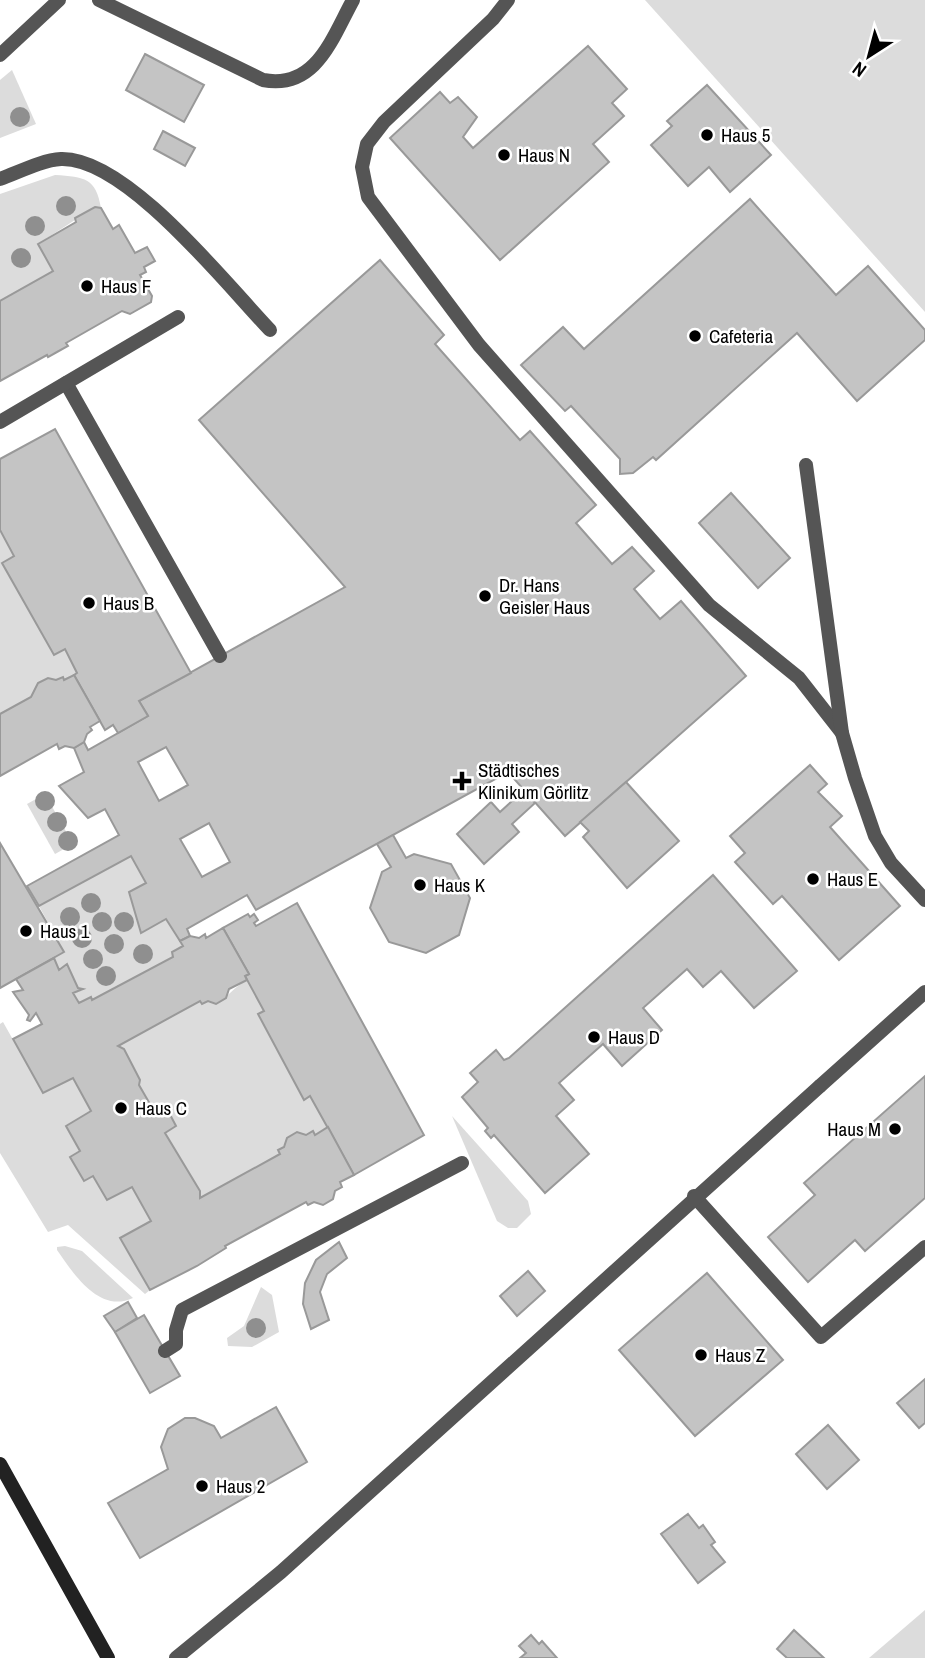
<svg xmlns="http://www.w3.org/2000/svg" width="925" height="1658" font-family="'Archivo Narrow',sans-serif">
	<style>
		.green { fill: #dcdcdc }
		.building { fill: #c4c4c4; stroke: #999; stroke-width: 2; fill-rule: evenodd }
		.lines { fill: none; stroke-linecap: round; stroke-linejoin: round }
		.lane { stroke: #555; stroke-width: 14 }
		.street { stroke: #555; stroke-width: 14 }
		.secondary { stroke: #222; stroke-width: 14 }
		.tree { fill: #8f8f8f }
		.poi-dot { fill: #000; stroke: #fff; stroke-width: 2.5 }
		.labels { text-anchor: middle; stroke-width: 5; stroke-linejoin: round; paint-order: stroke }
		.poi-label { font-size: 19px; fill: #000; stroke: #fff; text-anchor: start }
	</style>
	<rect width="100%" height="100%" fill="#fff"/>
	<g class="green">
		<path d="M645 0H925V312Z"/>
		<path d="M12 70 36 124 0 138V80Z"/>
		<path d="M55 175C85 177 96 178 101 208L95 207 38 244 53 271 0 301V194Z"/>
		<path d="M0 530 14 556 3 563 55 654 65 649 77 673 64 680 62 677 56 680 48 678 38 683 31 697 0 714Z"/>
		<path d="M45 794 73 844 55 854 27 804Z"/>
		<path d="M131 856 146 883 141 933 166 919 183 946 172 952 173 957 92 1000 91 997 79 1003 73 993 83 990 78 988 67 964 59 970 54 958 64 952 39 906Z"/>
		<path d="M247 980 264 1011 258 1015 304 1100 310 1096 328 1127 315 1135 287 1138 280 1154 200 1198 199 1191 165 1133 176 1126 165 1105 154 1111 139 1085 140 1080 124 1050 118 1046 200 1001 202 1004 208 1001 216 1004C228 997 234 987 247 980Z"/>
		<path d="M3 1022 43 1093 73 1078 91 1111 66 1126 80 1151 71 1157 84 1180 93 1176 107 1200 132 1187 151 1221 121 1238 150 1290 145 1294 68 1225 48 1232 0 1153V1024Z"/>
		<path d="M452 1116 528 1201 531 1214 517 1228H508L497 1221Z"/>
		<path d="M65 1246 82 1251 133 1298C99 1314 73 1273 57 1250V1247Z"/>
		<path d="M261 1287 272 1295 279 1332 252 1347 228 1346 227 1338 244 1326Z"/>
		<path d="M925 1610V1658H869Z"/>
	</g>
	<g class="building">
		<path d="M588 46 627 89 612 103 624 116 593 144 609 162 500 260 390 138 440 92 450 103 458 97 477 117 463 137 473 148Z"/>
		<path d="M145 54 204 85 184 122 126 90Z"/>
		<path d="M707 85 771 155 730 192 709 167 688 186 651 145 672 126 667 121Z"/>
		<path d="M163 131 195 148 185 166 154 149Z"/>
		<path d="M750 199 836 295 868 266 925 330V340L857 401 797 333 656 460 653 457 633 473 620 474V459L571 406 565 411 521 365 563 327 584 349Z"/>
		<path d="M95 207 101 208 113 229 119 225 135 253 147 247 155 261 144 267 146 272 140 275 152 296 151 302 130 314 122 311 66 343 68 346 57 352 48 357 47 355 0 381V301L53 271 38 244 76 222 75 218Z"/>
		<path d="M380 260 444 335 435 344 520 440 530 431 596 505 576 523 612 564 632 547 654 571 634 589 660 619 681 601 746 676 565 836 508 772 256 910 247 895 187 929 190 936 180 941 166 919 141 933 129 892 146 883 131 856 39 906 27 886 119 835 105 809 88 818 59 786 84 772 74 748 84 742 88 750 148 716 139 701 345 587 199 420ZM166 747 188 785 159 801 138 762ZM209 823 230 862 202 877 180 839Z"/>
		<path d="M55 429 191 673 139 701 148 716 118 733 113 725 105 730 74 675 77 673 65 649 54 655 2 563 14 556 0 530V459Z"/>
		<path d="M731 493 790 558 758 588 699 523Z"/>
		<path d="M74 675 100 721 90 727 92 730 87 734 84 742 74 748 65 746 59 749 57 744 0 776V714L31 697 38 683 48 678 56 680 63 677 64 680Z"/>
		<path d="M810 765 827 784 818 792 842 816 830 827 900 906 839 960 782 896 773 904 735 862 745 853 730 836Z"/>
		<path d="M626 782 679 841 627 888 583 837 589 831 580 822Z"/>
		<path d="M524 790 535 803 512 824 519 832 484 864 457 834 491 802 500 812Z"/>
		<path d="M393 835 406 858 414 854 451 864 470 898 459 935 426 953 389 942 370 908 382 872 391 867 377 844Z"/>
		<path d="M0 843 64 952 0 988Z"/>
		<path d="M713 875 797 971 754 1008 721 971 703 987 687 969 643 1008 662 1030 622 1066 603 1044 559 1083 574 1100 556 1116 589 1154 545 1193 494 1135 491 1138 485 1131 488 1128 462 1097 478 1082 470 1073 496 1050 504 1060 509 1058Z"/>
		<path d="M297 903 424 1135 354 1175 310 1096 304 1100 258 1014 264 1011 245 976 249 974 223 928 248 914 250 917 254 914 258 920 254 923 256 926Z"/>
		<path d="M223 928 249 974 245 976 247 980 229 989 226 998 216 1004 208 1001 202 1004 200 1001 118 1046 124 1049 140 1080 139 1085 154 1111 165 1105 176 1126 165 1133 200 1191V1198L280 1154 278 1150 284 1147 287 1138 297 1132 306 1135 313 1131 315 1135 328 1127 354 1175 340 1182 342 1187 335 1191 333 1199 323 1205 314 1202 308 1205 306 1202 225 1246 226 1248 197 1266 150 1290 120 1238 151 1221 132 1187 107 1200 93 1176 84 1181 70 1157 80 1151 66 1126 91 1111 73 1078 43 1093 13 1039 42 1024 36 1013 30 1021 27 1020 29 1015 13 992 23 990 16 979 54 958 59 970 67 964 78 988 83 989 73 993 79 1003 91 997 92 1000 173 957 172 952 183 946 180 941 190 936 199 938 205 934 206 938Z"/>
		<path d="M925 1076V1198L865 1251 855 1240 808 1282 768 1237 815 1195 804 1183Z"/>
		<path d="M339 1242 347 1258 327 1274 320 1292 329 1320 311 1329 303 1304 305 1283 316 1260Z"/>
		<path d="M528 1271 545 1291 517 1316 500 1296Z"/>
		<path d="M707 1273 783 1360 695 1436 619 1350Z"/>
		<path d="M128 1302 137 1318 115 1332 104 1316Z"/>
		<path d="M144 1315 180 1376 150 1393 115 1332Z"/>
		<path d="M925 1379V1423L919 1428 897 1403Z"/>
		<path d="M276 1407 307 1462 140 1558 108 1503 168 1469 161 1447 168 1429 185 1418H195L214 1426 221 1438Z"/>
		<path d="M828 1425 859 1460 827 1489 796 1454Z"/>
		<path d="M688 1514 699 1528 703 1525 715 1542 711 1545 725 1562 698 1583 661 1534Z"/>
		<path d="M794 1630 824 1658H787L777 1649Z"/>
		<path d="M531 1635 539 1644 542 1641 557 1658H520L526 1653 519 1646Z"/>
	</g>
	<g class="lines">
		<g class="lane">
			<path d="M694 1196 821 1337 925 1247"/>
			<path d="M165 1351 176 1344V1330L182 1310 462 1163"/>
			<path d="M176 1658 281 1572 820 1086"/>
		</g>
		<g class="street">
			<path d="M99 0 263 80C316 90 332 38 353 0"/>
			<path d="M508 0 493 19 384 122 367 144 362 167 368 197 479 345 709 605 799 678 842 733"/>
			<path d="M0 55 59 0"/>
			<path d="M0 179C19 172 42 160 61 159 126 157 226 284 270 330"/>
			<path d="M66 383 220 656"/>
			<path d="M0 422 178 317"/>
			<path d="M806 465 842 733 855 778 875 836 891 863 925 900"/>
			<path d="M820 1086 925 992"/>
		</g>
		<path class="secondary" d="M0 1464 108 1658"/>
	</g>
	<g class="tree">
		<circle cx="20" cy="117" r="10"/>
		<circle cx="66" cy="206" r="10"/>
		<circle cx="35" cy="226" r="10"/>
		<circle cx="21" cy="258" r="10"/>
		<circle cx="45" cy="801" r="10"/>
		<circle cx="57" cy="822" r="10"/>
		<circle cx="68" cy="841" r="10"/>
		<circle cx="91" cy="903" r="10"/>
		<circle cx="70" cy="917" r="10"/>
		<circle cx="102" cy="922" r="10"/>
		<circle cx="124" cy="922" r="10"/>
		<circle cx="82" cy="938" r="10"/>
		<circle cx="114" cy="944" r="10"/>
		<circle cx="143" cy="954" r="10"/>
		<circle cx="93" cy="959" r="10"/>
		<circle cx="106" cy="976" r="10"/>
		<circle cx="256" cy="1328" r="10"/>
	</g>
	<g class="poi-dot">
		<circle cx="707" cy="135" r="7"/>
		<circle cx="504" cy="155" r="7"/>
		<circle cx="87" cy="286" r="7"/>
		<circle cx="695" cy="336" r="7"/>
		<circle cx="485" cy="596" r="7"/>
		<circle cx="89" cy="603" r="7"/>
		<path d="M458.5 770.5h7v7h7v7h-7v7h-7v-7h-7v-7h7z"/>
		<circle cx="813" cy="879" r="7"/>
		<circle cx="420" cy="885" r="7"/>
		<circle cx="26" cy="931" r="7"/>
		<circle cx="594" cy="1037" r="7"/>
		<circle cx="121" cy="1108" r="7"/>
		<circle cx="895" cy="1129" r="7"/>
		<circle cx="701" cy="1355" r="7"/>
		<circle cx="202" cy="1486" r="7"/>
	</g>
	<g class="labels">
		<g class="poi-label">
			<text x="721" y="142">Haus 5</text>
			<text x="518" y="162">Haus N</text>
			<text x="101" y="293">Haus F</text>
			<text x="709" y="343">Cafeteria</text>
			<text x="499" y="592">Dr. Hans<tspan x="499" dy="22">Geisler Haus</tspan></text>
			<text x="103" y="610">Haus B</text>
			<text x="478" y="777">Städtisches<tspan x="478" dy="22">Klinikum Görlitz</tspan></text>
			<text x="827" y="886">Haus E</text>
			<text x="434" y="892">Haus K</text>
			<text x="40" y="938">Haus 1</text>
			<text x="608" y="1044">Haus D</text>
			<text x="135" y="1115">Haus C</text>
			<text x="881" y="1136" text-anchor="end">Haus M</text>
			<text x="715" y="1362">Haus Z</text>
			<text x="216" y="1493">Haus 2</text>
		</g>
	</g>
	<g transform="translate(869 56) rotate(216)" stroke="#ffffff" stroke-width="5" paint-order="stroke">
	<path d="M0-5L12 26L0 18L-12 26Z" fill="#000000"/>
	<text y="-10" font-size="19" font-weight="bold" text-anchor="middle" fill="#000000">N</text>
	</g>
</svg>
